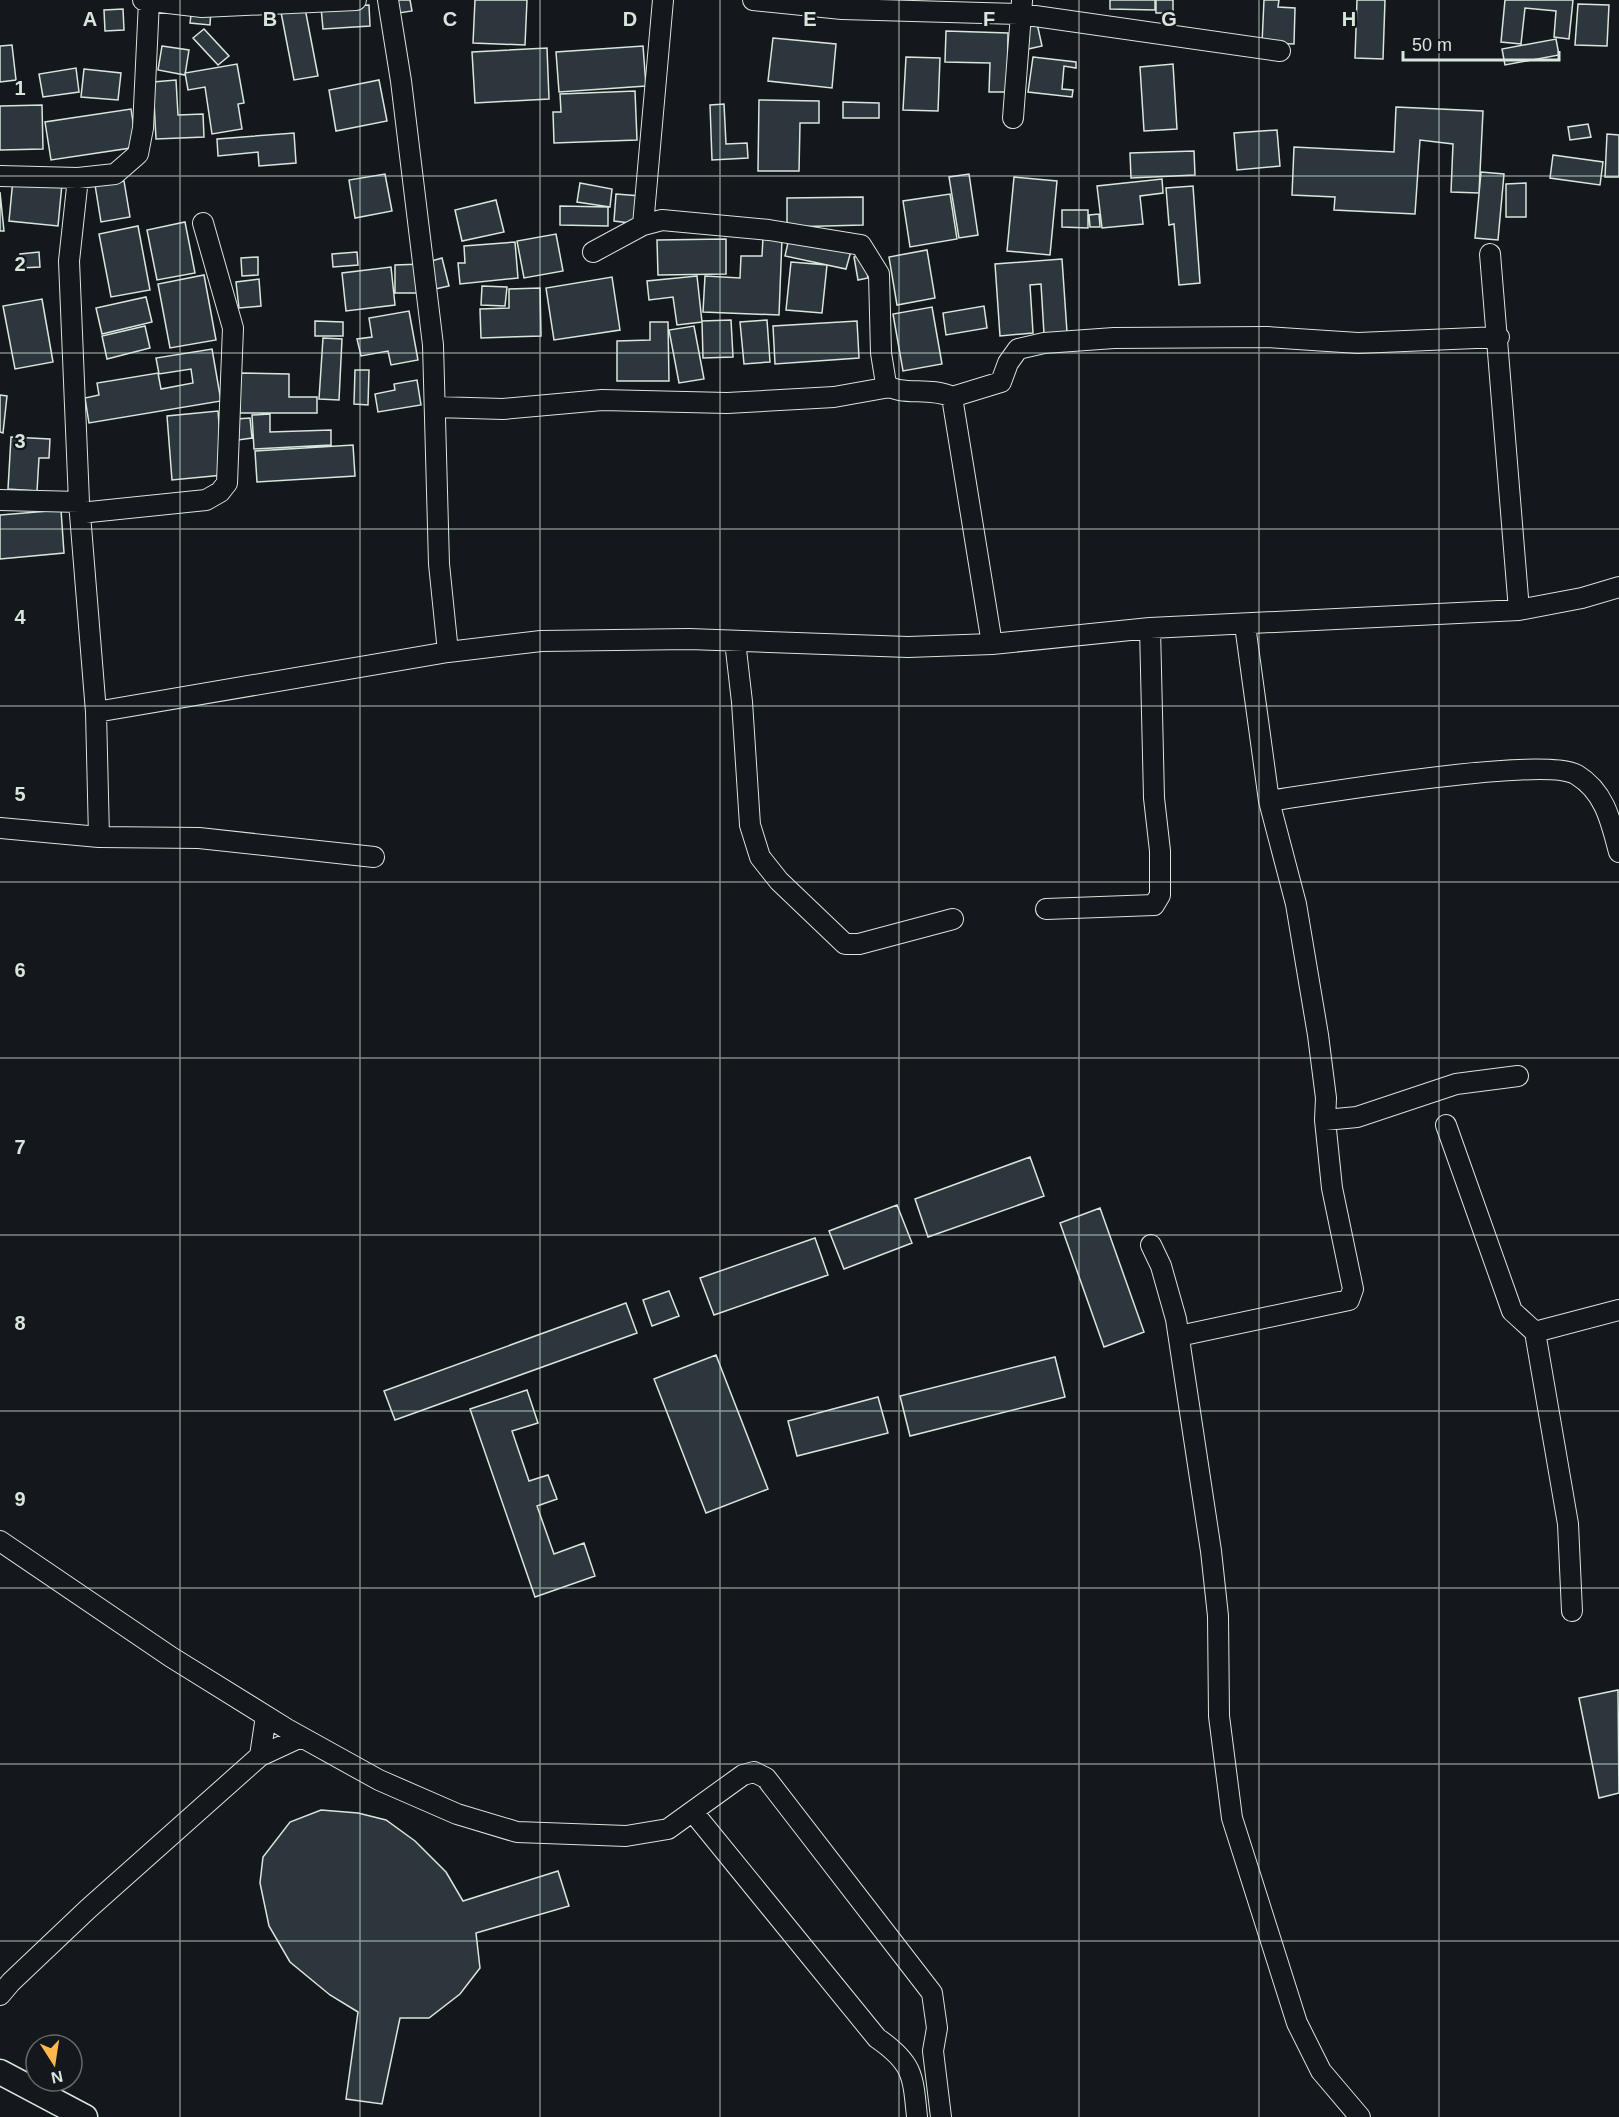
<svg xmlns="http://www.w3.org/2000/svg" width="1619" height="2117" viewBox="0 0 1619 2117" font-family="Arial,sans-serif">
<style>
.building{fill:#2c363c;stroke:#d8e6dc;stroke-width:1.5}
.lines{fill:none;stroke-linecap:round;stroke-linejoin:round}
.minor-casing{stroke:#d8e6dc;stroke-width:22}
.tertiary-casing{stroke:#d8e6dc;stroke-width:27}
.minor{stroke:#14181c;stroke-width:20}
.tertiary{stroke:#14181c;stroke-width:24}
.grid{fill:none;stroke:#d8e6dc;stroke-width:1.5;stroke-opacity:0.55}
.grid-label{font-size:20px;text-anchor:middle;font-weight:bold;fill:#d8e6dc;stroke:#14181c;stroke-width:4.5;stroke-linejoin:round;paint-order:stroke}
</style>
<rect width="100%" height="100%" fill="#14181c"/>
<path class="building" d="M397 0H410L412 11 399 13Z
M475 0H527L525 45 473 43Z
M1110 0H1155V10L1110 9Z
M1156 0H1173V13H1156Z
M1264 0H1279L1278 7 1295 8 1294 44 1262 43Z
M1357 0H1385L1383 59 1355 58Z
M1505 0H1573L1569 39 1554 37 1556 11 1525 8 1521 44 1501 42Z
M304 3 318 76 294 80 280 7Z
M1578 4 1609 5 1607 46 1575 45Z
M369 5 370 26 323 29 321 7Z
M192 7 211 9 210 25 190 23Z
M123 9 124 30 105 31 104 10Z
M1036 19 1042 46 1028 49 1022 22Z
M204 29 229 56 218 65 193 38Z
M946 31 1008 33 1007 92H989L990 63 945 62Z
M773 38 836 44 832 88 768 81Z
M1556 39 1559 55 1505 65 1502 49Z
M12 45 16 80 0 82V46Z
M162 46 189 50 185 75 158 70Z
M643 46 646 86 559 92 556 52Z
M547 48 549 99 475 103 472 52Z
M906 57 940 58 938 111 903 110Z
M1033 57 1076 62V68L1064 66 1062 89 1073 90 1072 97 1028 92Z
M237 64 244 103 238 104 242 129 212 134 205 87 188 90 185 73Z
M1173 64 1177 129 1144 131 1140 67Z
M76 68 79 92 43 97 39 74Z
M84 69 121 73 118 100 81 97Z
M176 80 178 115 203 114 204 137 156 139 153 82Z
M379 80 387 121 336 131 329 90Z
M635 91 637 140 554 143 553 112H561L560 94Z
M759 100 819 101V123H800L799 171H758Z
M843 102 879 103V118H843Z
M724 104 726 144 747 143 748 158 712 160 710 105Z
M42 105 43 149 0 150V106Z
M1396 107 1483 111 1479 193 1451 192 1453 144 1420 140 1415 214 1334 210 1335 197 1292 195 1294 147 1394 152Z
M131 109 137 147 51 160 45 122Z
M1588 124 1591 137 1570 140 1568 127Z
M1277 130 1280 166 1237 170 1234 133Z
M294 133 296 163 259 166 258 152 218 156 217 139Z
M1607 134 1619 135V177H1605Z
M1194 151 1195 175 1131 178 1130 153Z
M1553 155 1603 162 1600 185 1550 178Z
M1481 172 1504 174 1498 240 1475 238Z
M385 174 392 211 355 218 349 180Z
M969 174 978 235 959 238 949 177Z
M1014 177 1057 181 1050 255 1007 251Z
M13 179 62 184 58 226 9 221Z
M1162 179 1163 193 1140 196 1143 224 1102 228 1097 186Z
M124 181 130 217 101 222 95 185Z
M580 183 612 189 610 207 577 202Z
M1526 183V217H1506V184Z
M1193 186 1200 283 1179 285 1174 224 1169 225 1166 188Z
M0 192 4 231H0Z
M616 194 641 196 638 224 614 221Z
M950 194 957 239 910 247 903 201Z
M863 197V225L787 227V198Z
M496 200 504 232 462 241 455 210Z
M560 206 608 207V226L560 225Z
M1062 210H1088V228L1062 227Z
M1099 214 1100 227H1090L1089 215Z
M185 222 195 273 157 280 147 230Z
M138 226 150 290 111 297 99 234Z
M556 234 563 271 524 278 517 241Z
M763 237 782 238 779 315 703 312 705 276 740 278 741 256H762Z
M789 238 851 251 846 269 785 256Z
M726 239V274L658 275 657 240Z
M515 242 518 278 460 284 458 263H465L464 246Z
M927 250 935 298 897 305 889 257Z
M39 252 40 267 20 268V254Z
M357 252 358 265 333 267 332 254Z
M864 255 868 278 858 280 854 257Z
M258 257V275L242 276 241 258Z
M442 258 449 286 435 289 428 262Z
M1062 259 1067 332 1044 334 1041 284 1030 285 1033 333 1000 336 995 264Z
M791 262 827 265 822 313 786 310Z
M422 264V293H395V265Z
M391 267 395 305 346 311 342 273Z
M204 275 216 340 170 348 158 284Z
M697 276 702 322 677 325 673 297 649 300 647 281Z
M612 277 620 330 554 340 546 288Z
M259 279 261 306 239 308 236 282Z
M482 286 507 287 505 306 481 305Z
M540 288 541 336 481 338 480 309 509 308V289Z
M146 297 152 322 102 334 96 308Z
M42 299 53 362 15 369 3 306Z
M984 306 987 328 946 335 943 313Z
M932 307 942 364 903 371 893 314Z
M409 311 418 360 391 365 388 351 361 356 357 339 372 337 369 318Z
M731 320 733 357 703 358 702 321Z
M767 320 770 362 744 364 740 322Z
M315 321 343 322V336H315Z
M857 321 859 358 775 364 773 326Z
M650 322H668L669 381H617V341L650 340Z
M145 326 150 348 107 359 102 336Z
M694 326 704 379 679 383 669 330Z
M323 338 342 339 339 400 319 399Z
M212 349 221 401 89 423 85 398 99 395 97 383 158 373 161 389 193 383 191 369 159 374 156 358Z
M355 370H369L368 405 354 404Z
M240 373 289 374V397H317V413H240Z
M417 380 421 405 378 412 375 394 395 390 394 384Z
M0 395 7 396 3 433 0 432Z
M218 411 223 475 172 480 167 416Z
M270 414V432L331 430V445L254 449 252 415Z
M250 418 252 438 238 440 236 419Z
M11 437 50 439 49 458H39L37 491 8 489Z
M353 445 355 476 257 482 255 451Z
M61 510 64 553 0 559V515Z
M1030 1157 1044 1196 928 1237 915 1199Z
M897 1205 912 1243 844 1269 829 1231Z
M1100 1208 1144 1332 1104 1347 1060 1223Z
M815 1238 828 1275 714 1315 700 1278Z
M669 1291 679 1316 652 1326 643 1300Z
M626 1303 637 1333 395 1420 384 1391Z
M716 1355 768 1489 706 1513 654 1379Z
M1055 1357 1065 1397 910 1436 900 1396Z
M527 1390 538 1423 512 1431 529 1481 548 1475 557 1499 537 1506 554 1554 584 1543 595 1576 535 1597 470 1409Z
M878 1397 888 1433 797 1456 788 1421Z
M1618 1690 1619 1793 1599 1798 1579 1698Z
M321 1810 358 1813 386 1820 415 1841 446 1872 463 1901 558 1871 569 1906 476 1933 480 1968 460 1994 429 2018H400L382 2104 346 2099 358 2012 330 1995 290 1962 269 1926 260 1883 263 1857 290 1822Z"/>
<g class="lines">
<defs>
<path id="minor" d="M143 0 202 7 356 0
M388 0 401 81 433 345 439 564 448 652
M753 0 842 9 1021 14 1280 51
M1013 118 1022 1
M0 176 78 178 115 174 138 154 143 128 149 1
M78 178 69 261 79 502 96 712 99 837
M643 225 663 0
M593 252 643 225 662 220 769 230 861 245 879 274 881 353 886 384C900 397 930 386 952 397
M1490 254 1519 610
M436 407 503 409 602 400 727 403 834 397 890 387
M0 500 79 502
M80 513 206 500 220 492 227 483 233 328 203 223
M1245 625 1269 801 1296 904 1318 1035 1326 1098 1325 1120 1357 1117 1456 1084 1518 1076
M735 641 742 702 750 825 760 857 779 881 845 944H859L953 919
M992 644 952 397 1001 382 1008 363 1018 349 1044 343 1114 338 1267 337 1358 343 1499 337
M96 712 448 652 541 641 689 639 908 647 992 644 1150 628 1519 610 1582 598 1619 587
M1269 801C1318 794 1545 755 1577 775 1605 792 1611 822 1619 852
M0 828 99 837 199 838 374 857
M1046 909 1154 905 1160 895V851L1154 798 1150 628
M1446 1125 1512 1311 1535 1332 1568 1524 1572 1611
M1151 1245 1161 1266 1176 1319 1211 1551 1218 1616 1219 1716 1232 1818 1297 2023 1321 2071 1360 2117
M1535 1332 1619 1310
M1179 1336 1349 1300 1353 1289 1332 1188 1325 1120
M0 1541 171 1657 287 1729 379 1780 457 1814 517 1832 626 1836 668 1829 743 1775 754 1772 766 1778 932 1993 937 2028 933 2051 941 2117
M260 1756 266 1716
M693 1812 877 2038C913 2063 913 2075 917 2117
M0 1995 11 1982 88 1909 260 1756 301 1737"/>
<path id="tertiary" d="M0 2072 85 2117"/>
</defs>
<use href="#minor" class="minor-casing"/>
<use href="#tertiary" class="tertiary-casing"/>
<use href="#minor" class="minor"/>
<use href="#tertiary" class="tertiary"/>
</g>
<path class="grid" d="M180 0V2117M360 0V2117M540 0V2117M720 0V2117M899 0V2117M1079 0V2117M1259 0V2117M1439 0V2117M0 176H1619M0 353H1619M0 529H1619M0 706H1619M0 882H1619M0 1058H1619M0 1235H1619M0 1411H1619M0 1588H1619M0 1764H1619M0 1941H1619"/>
<g class="grid-label">
<text x="90" y="26">A</text>
<text x="270" y="26">B</text>
<text x="450" y="26">C</text>
<text x="630" y="26">D</text>
<text x="810" y="26">E</text>
<text x="989" y="26">F</text>
<text x="1169" y="26">G</text>
<text x="1349" y="26">H</text>
<text x="20" y="95">1</text>
<text x="20" y="271">2</text>
<text x="20" y="448">3</text>
<text x="20" y="624">4</text>
<text x="20" y="801">5</text>
<text x="20" y="977">6</text>
<text x="20" y="1154">7</text>
<text x="20" y="1330">8</text>
<text x="20" y="1506">9</text>
</g>
<g transform="translate(54 2063) rotate(168)"><circle r="28" fill="#14181c" stroke="#626a69" stroke-width="1.5"/>
<path d="M0-4.5L10 22L0 15L-10 22Z" fill="#ffb74d"/>
<text y="-9" font-size="16" font-weight="bold" text-anchor="middle" fill="#d8e6dc">N</text>
</g>
<path d="M1403 51v9h156v-9" fill="none" stroke="#d8e6dc" stroke-width="3"/>
<text x="1412" y="51" font-size="18" fill="#d8e6dc" stroke="#14181c" stroke-width="4.5" paint-order="stroke">50 m</text>
</svg>
